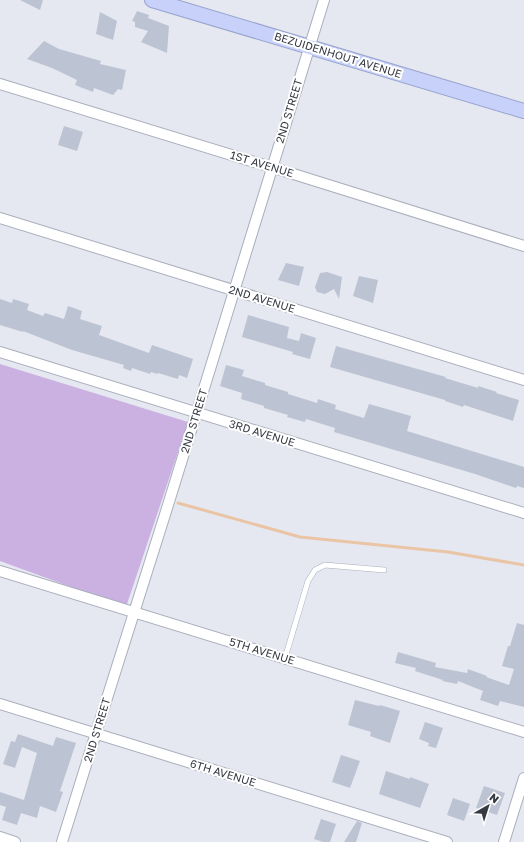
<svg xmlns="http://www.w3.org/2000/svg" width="524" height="842" viewBox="0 0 524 842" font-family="'Golos Text',sans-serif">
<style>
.green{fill:#cab1e2}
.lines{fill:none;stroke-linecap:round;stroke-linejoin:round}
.stream{stroke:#e9c5a6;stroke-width:3}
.building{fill:#bcc3d2}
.lane-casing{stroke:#a9afbc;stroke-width:6}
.street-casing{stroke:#a9afbc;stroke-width:12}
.secondary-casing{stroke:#98a4cd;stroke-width:16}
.lane{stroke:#fff;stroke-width:5}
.street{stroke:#fff;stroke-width:10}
.secondary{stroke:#c7d1fa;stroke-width:14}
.labels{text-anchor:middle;stroke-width:4;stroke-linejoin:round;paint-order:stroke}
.street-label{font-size:11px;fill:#363a43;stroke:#fff}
</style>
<rect width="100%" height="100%" fill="#e6e8f1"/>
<path class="green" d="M0 364 188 422 126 607 0 561Z"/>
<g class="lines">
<path class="stream" d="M178 503 300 537 448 552 524 565"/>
</g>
<path class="building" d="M20 0H43L40 10Z
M137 11 149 15 148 18 169 26 167 53 141 42 148 31 135 27V22L132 21Z
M100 12 117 21 113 40 96 34Z
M44 41 59 49 101 61 100 64 126 70 122 90 118 89 113 95 94 88 93 92 75 85 77 80 52 68 27 59Z
M64 126 83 132 77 151 58 145Z
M286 263 304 267 299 286 278 280Z
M327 272 342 277 339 299 334 289 325 294 317 292 315 287 320 273Z
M359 276 378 280 373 303 353 296Z
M0 299 12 303 13 299 29 304 27 310 43 316 45 313 64 319 68 306 82 311 80 319 102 326 99 335 149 353 152 345 193 359 187 378 179 375 178 379 158 373 157 374 151 372 150 374 132 368 131 371 123 368 124 365 72 350 23 331V332L0 325Z
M248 315 289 327 287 338 299 341 301 333 316 338 310 359 292 354 293 352 242 337Z
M336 346 446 377 445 378 478 388V386L497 392 496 393 519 400 513 421 464 405 463 407 445 401V400L330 367Z
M226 365 244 370 242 376 265 383V385L288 392V394L317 403 318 399 336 405 335 409 364 418 369 404 411 416 407 431 524 467V488L517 486 516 488 475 474 334 432 335 428 306 419 305 422 287 417 288 415 264 408V406L241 399 242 393 220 386Z
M517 623 524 625V707L500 701 498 706 480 700 483 691 458 681 457 684 442 681 443 680 415 671 416 668 395 663 398 652 436 663 435 667 467 673 468 669 487 676 486 677 509 685 514 669 502 666 508 646H510Z
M355 700 379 706 380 705 400 711 390 743 370 736 371 732 348 725Z
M425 722 443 728 436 748 428 746 429 743 419 739Z
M18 734 53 746 56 737 76 743 60 791 63 792 56 812 40 806 37 818 21 813 17 825 2 820 6 807 0 805V792L24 800 37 753 22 747 15 768 3 764 11 741 15 742Z
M341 755 360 761 350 788 332 782Z
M386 771 410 779V777L429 784 420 808 379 794Z
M484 786 505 793 497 815 476 808Z
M453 798 470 804 464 821 447 815Z
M321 819 336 824 330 842H323L314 839Z
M357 821 362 823 356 842H344Z"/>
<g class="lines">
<defs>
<path id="lane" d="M285 658 308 581 315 570 325 565 384 570"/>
<path id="street" d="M0 84 271 167 524 246
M0 218 524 380
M0 352 524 513
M0 571 524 732
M0 704 447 842
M0 837 15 842
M62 842 96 733 168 505 324 0
M504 842 524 778"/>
<path id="secondary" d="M152 0 524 111"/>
</defs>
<use href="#lane" class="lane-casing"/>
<use href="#street" class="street-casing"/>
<use href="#secondary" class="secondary-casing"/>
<use href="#lane" class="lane"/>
<use href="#street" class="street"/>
<use href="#secondary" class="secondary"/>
</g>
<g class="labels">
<g class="street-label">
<text transform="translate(338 55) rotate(17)" y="4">BEZUIDENHOUT AVENUE</text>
<text transform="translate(289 111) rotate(-73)" y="4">2ND STREET</text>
<text transform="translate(262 164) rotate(17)" y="4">1ST AVENUE</text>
<text transform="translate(262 299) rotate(17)" y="4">2ND AVENUE</text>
<text transform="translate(194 421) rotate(-73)" y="4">2ND STREET</text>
<text transform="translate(262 433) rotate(17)" y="4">3RD AVENUE</text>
<text transform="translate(262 651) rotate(17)" y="4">5TH AVENUE</text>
<text transform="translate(97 730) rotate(-73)" y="4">2ND STREET</text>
<text transform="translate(223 773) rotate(17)" y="4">6TH AVENUE</text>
</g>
</g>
<g transform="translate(488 806) rotate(39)" stroke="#ffffff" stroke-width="3" paint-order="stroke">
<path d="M0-3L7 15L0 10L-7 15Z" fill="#363a43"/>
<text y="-6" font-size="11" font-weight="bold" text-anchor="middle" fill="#363a43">N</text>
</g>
</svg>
